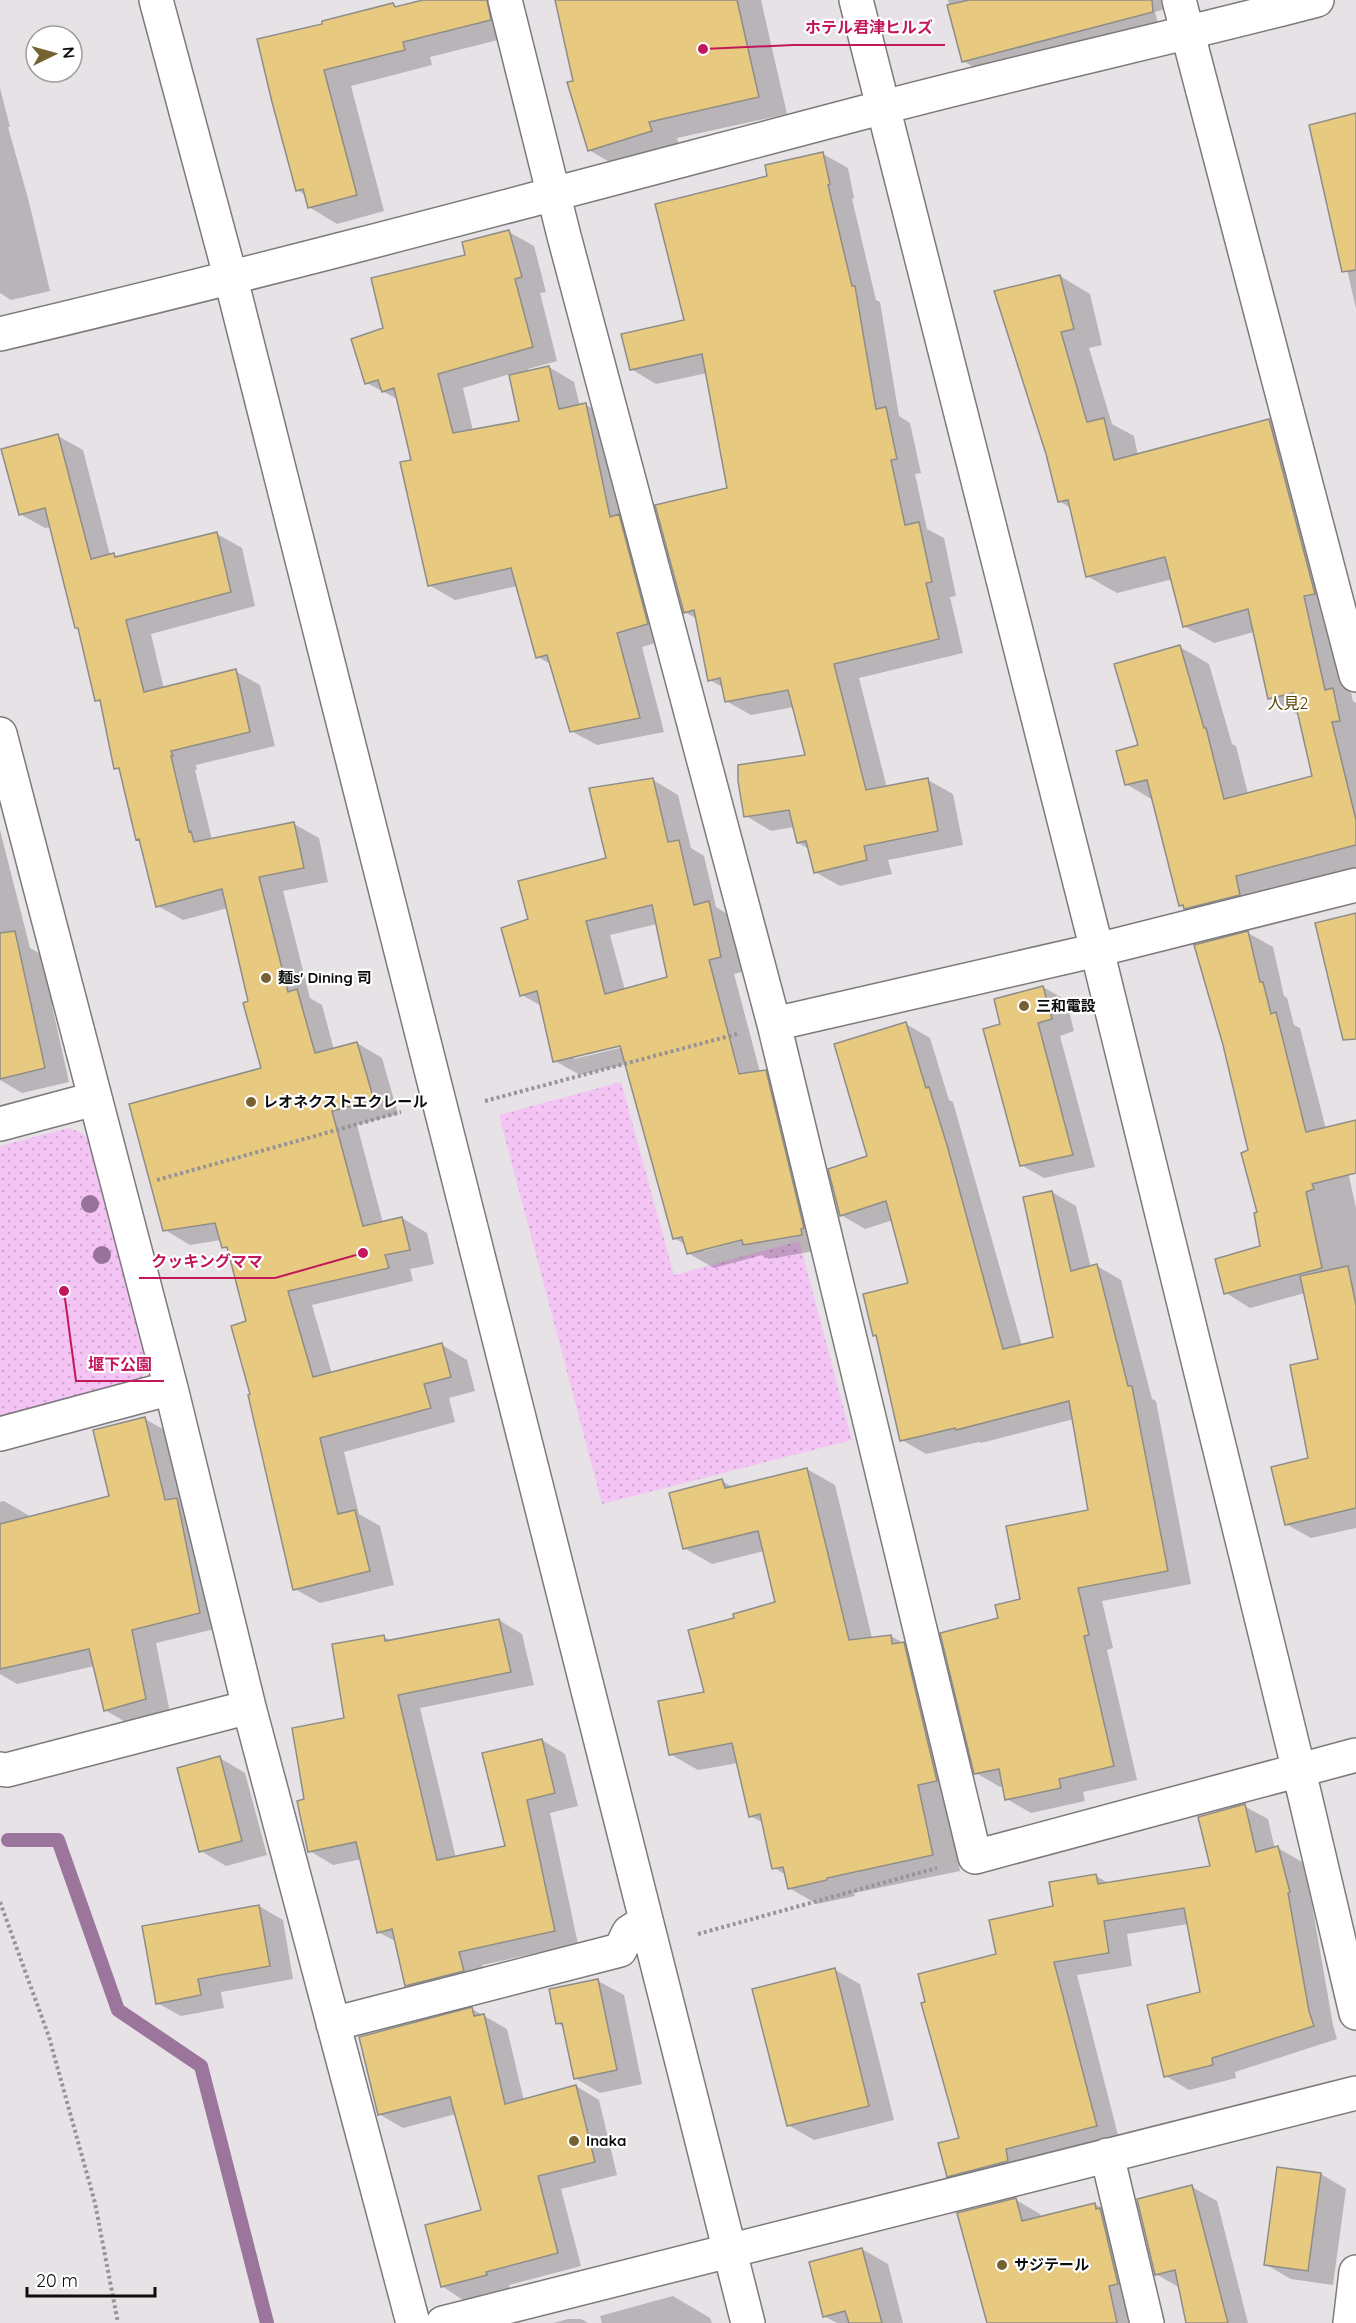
<svg xmlns="http://www.w3.org/2000/svg" width="1356" height="2323" viewBox="0 0 1356 2323" font-family="Quicksand,'Noto Sans JP',sans-serif">
<style>
.grass{fill:url(#grass-dots)}
.shadow{fill:#0003;fill-rule:evenodd}
.lines{fill:none;stroke-linecap:round;stroke-linejoin:round}
.stream{stroke:#9c759c;stroke-width:14}
.building{fill:#e7c980;stroke:#8f8d89;stroke-width:1.5;fill-rule:evenodd}
.minor-casing{stroke:#7d7a7d;stroke-width:36}
.path{stroke:#979497;stroke-width:4;stroke-dasharray:3 3;stroke-linecap:butt}
.minor{stroke:#fff;stroke-width:33}
.tree{fill:#977299}
.poi-dot{fill:#756230;stroke:#fff;stroke-width:2}
.labels{text-anchor:middle;stroke-width:4.5;stroke-linejoin:round;paint-order:stroke}
.poi-label{font-size:15px;font-weight:bold;fill:#0e0d0e;stroke:#fff;text-anchor:start}
.neighbourhood-label{font-size:16px;fill:#5d4708;stroke:#fff}
.leader{fill:none;stroke:#c2185b;stroke-width:2}
.callout-dot{fill:#c2185b;stroke:#fff;stroke-width:2}
.callout-label{font-size:16px;text-anchor:middle;font-weight:bold;fill:#c2185b;stroke:#fff;stroke-width:4.5;stroke-linejoin:round;paint-order:stroke}
</style>
<defs>
<pattern id="grass-dots" width="8" height="8" patternUnits="userSpaceOnUse" patternTransform="scale(1.5)"><rect width="8" height="8" fill="#f4c4f4"/><path d="M2 2h.1M6 6h.1" fill="none" stroke="#d0a7d0" stroke-width="1.8" stroke-linecap="round"/></pattern>
</defs>
<rect width="100%" height="100%" fill="#e6e2e6"/>
<path class="grass" d="M621 1082 674 1275 799 1241 852 1440 602 1504 499 1115Z
M69 1128 82 1133 91 1143 146 1362 144 1374 137 1383 0 1419V1146Z"/>
<path class="shadow" d="M429 0H476L490 8 498 40 430 57 432 65 351 86 384 211 337 224 309 207 306 195 297 190 324 25 393 4 399 8Z
M557 0H761L787 114 677 138 680 148 618 167 589 150Z
M948 0H1175L1176 6 1155 12 1160 30 988 75 963 61Z
M0 88 10 127H8L29 202 50 291 11 300 0 293Z
M1356 114V309L1346 265Z
M823 154 848 168 854 198 852 199 876 300 880 302 899 416 910 423 921 473 915 474 927 529 944 538 956 596 950 597 963 653 859 678 887 788 928 780 953 794 963 845 888 860 892 874 840 886 815 872 809 849 798 843 794 827 771 831 746 816 807 756 794 707 751 715 726 701 724 688 710 680 697 619 685 612 729 489 707 373 656 384 631 369 686 322 768 177Z
M509 232 534 246 546 292 540 293 557 361 528 369V372L549 367 574 382 580 406 586 405 611 419 672 638 642 647 664 732 597 745 571 731 552 665 538 657 517 586 455 600 429 585 413 461 397 399 367 383 385 329 466 256ZM510 374 521 422 473 431 463 388Z
M1060 276 1090 294 1102 345 1089 348 1112 424 1134 436 1138 456 1269 420 1299 438 1333 613 1353 701 1356 703V869L1215 925 1180 905 1153 800 1126 784 1180 647 1209 664 1232 744 1236 746 1248 794 1314 777 1300 716 1269 698 1254 632 1214 643 1184 626 1173 579 1117 593 1087 576 1071 508 1059 501Z
M58 436 83 450 110 555H114L119 557 217 534 242 548 255 606 151 634 164 689 235 671 260 685 275 746 196 765 197 770H195L212 840 294 824 319 838 328 882 283 891 310 998 322 1005 334 1050 357 1043 382 1058 398 1114 357 1125 383 1223 402 1218 427 1233 434 1264 410 1269 413 1281 312 1305 332 1374 442 1345 467 1360 475 1391 449 1398 455 1422 344 1452 359 1514 380 1526 394 1585 320 1603 295 1589 252 1395 248 1323 229 1250 223 1247 221 1240 190 1245 165 1230 263 1069 250 1002 228 908 183 920 158 906 120 770 116 768 102 703 96 700 80 629 76 627 51 527 45 528 20 514Z
M653 780 678 795 691 848 704 856 716 907 734 918 746 971 734 974 760 1072 765 1071 791 1086 826 1249 769 1259 762 1255 714 1268 688 1253 686 1245 674 1238 627 1064 580 1075 555 1061 543 1007 522 995 530 920 607 859ZM657 924 669 978 625 990 610 935ZM627 1043 628 1046 574 1059V1055ZM749 1236V1239L704 1251 702 1249Z
M0 830 30 948 44 956 55 1004 52 1005 69 1082 22 1093 0 1080Z
M1248 933 1273 947 1284 996 1287 998 1294 1025 1300 1028 1328 1137 1342 1145 1356 1208V1528L1311 1538 1286 1524 1310 1460 1320 1360 1305 1293 1250 1308 1226 1293 1262 1248 1250 1151Z
M1043 987 1066 1000 1074 1031 1060 1036 1095 1167 1044 1178 1021 1165 1002 1026Z
M906 1024 930 1038 949 1100 953 1102 1022 1346 1055 1338 1052 1192 1076 1206 1091 1268 1097 1266 1121 1280 1152 1399 1156 1401 1191 1584 1102 1601 1113 1648 1107 1650 1137 1780 1083 1792 1085 1801 1031 1813 1007 1799 1004 1786 1000 1787 976 1773 1000 1620 1022 1600 1090 1511 1074 1419 981 1443 979 1442 926 1454 902 1440 878 1337 875 1335 910 1284 893 1220 865 1229 841 1215 869 1157Z
M145 1419 170 1433 223 1627 156 1643 170 1713 129 1724 105 1710 94 1666 17 1684 0 1674V1502L4 1501 28 1515 29 1518 111 1497Z
M807 1469 835 1485 872 1638 891 1636 931 1659 945 1800 960 1871 854 1893 855 1896 817 1904 789 1888 786 1875 774 1868 764 1823 750 1816 738 1763 698 1770 670 1754 706 1693 735 1619 777 1603 764 1551 712 1564 684 1548 722 1481 734 1488Z
M499 1620 522 1634 534 1685 420 1708 456 1858 507 1847 542 1740 565 1754 578 1806 550 1813 578 1944 482 1965 487 1984 430 1999 406 1985 397 1942 378 1932 362 1859 333 1865 310 1851 306 1800 384 1637 392 1641Z
M220 1758 245 1773 267 1855 226 1866 201 1851Z
M1244 1806 1268 1819 1275 1849 1278 1848 1302 1862 1312 1905 1333 2025 1337 2039 1235 2072 1236 2078 1189 2090 1166 2076 1202 1993 1188 1924 1127 1934 1132 1966 1077 1975 1119 2139 972 2189 949 2176 961 2139 998 1955 1055 1907 1096 1876 1110 1884 1212 1867Z
M259 1906 283 1920 293 1979 221 1992 224 2008 181 2016 157 2003Z
M835 1970 860 1984 894 2120 814 2140 788 2125Z
M598 1981 624 1995 642 2084 600 2093 575 2078 564 2027 557 2023Z
M472 2009 507 2029 524 2101 576 2086 599 2100 617 2175 561 2189 581 2266 509 2285 514 2305 482 2313 442 2286 482 2211 456 2114 403 2128 379 2114Z
M1321 2174 1346 2189 1333 2285 1291 2279 1265 2264Z
M1192 2187 1217 2201 1248 2323H1188L1180 2288 1156 2274Z
M1016 2200 1040 2214 1041 2218 1095 2204 1119 2219 1138 2323H994Z
M862 2249 888 2264 903 2323H837L824 2316Z
M673 2296 710 2318 712 2323H602L600 2316Z
M568 2319H581L588 2323H553Z"/>
<g class="lines">
<path class="stream" d="M8 1840H58L118 2010 201 2066 267 2323"/>
</g>
<path class="building" d="M423 0H487L491 20 403 42 405 50 324 70 357 195 308 208 303 189 296 191 272 102 257 39 322 24V21L393 3 395 7Z
M555 0H737L759 97 649 122 652 131 588 151 567 82 573 81Z
M969 0H1152L1153 12 962 62 947 5Z
M1356 113V270L1342 272 1309 125Z
M823 152 830 184 828 185 852 286H855L876 409 886 407 897 459 891 460 905 525 919 522 932 582 926 583 939 639 834 664 866 790 928 778 938 831 864 846 867 860 814 873 806 841 797 843 789 810 744 817 738 781V765L805 755 788 690 725 702 720 678 708 681 694 610 684 613 655 505 727 488 702 354 630 370 621 334 684 320 655 204 767 176 765 165Z
M509 230 522 277 515 279 533 347 438 374 453 433 519 421 509 375 549 366 559 409 586 403 610 517 619 514 648 624 617 633 640 718 570 732 547 655 536 658 511 568 428 586 400 462 411 460 394 388 382 392 378 380 365 384 351 339 383 328 371 278 465 255 462 242Z
M1060 275 1074 329 1061 332 1087 422 1104 418 1114 460 1269 419 1315 594 1304 596 1325 690 1333 688 1340 721 1332 722 1356 820V845L1236 876 1240 895 1184 909 1183 905 1179 906 1147 780 1125 785 1116 751 1138 745 1114 664 1180 645 1204 728H1206L1224 799 1312 776 1293 693 1268 699 1248 609 1183 627 1165 557 1086 577 1068 500 1058 502 1046 454 994 291Z
M58 434 91 559 114 553 115 557 217 532 231 592 126 620 144 692 236 669 250 732 171 751 173 756H171L189 832 191 831 194 842 294 822 304 868 259 877 288 992 297 989 315 1053 357 1042 374 1100 332 1111 363 1226 402 1217 410 1250 385 1255 389 1268 288 1291 313 1377 442 1343 451 1377 424 1384 431 1408 320 1438 338 1514 355 1510 370 1571 293 1590 248 1395 250 1394 231 1326 246 1321 227 1247 222 1248 215 1223 163 1231 129 1104 261 1068 243 1003 248 1001 222 889 156 907 139 839 136 840 119 768 114 769 100 700 95 701 78 628H75L45 508 19 515 1 449Z
M653 778 668 842 679 840 694 905 709 901 721 957 709 960 739 1074 766 1070 804 1228 801 1229 802 1235 743 1245 742 1240 687 1254 682 1237 673 1239 620 1046 553 1062 537 991 520 996 501 928 528 919 518 881 606 858 589 788ZM652 905 667 977 605 994 586 921Z
M1356 913V1039L1343 1040 1315 923Z
M15 931 45 1068 0 1079V933Z
M1248 931 1260 982H1263L1271 1014 1276 1012 1306 1132 1356 1120V1173L1312 1184 1314 1189 1306 1192 1322 1268 1224 1294 1215 1259 1260 1246 1254 1213 1257 1212 1241 1153 1248 1150 1223 1045 1194 945Z
M1043 986 1052 1019 1038 1023 1073 1155 1020 1166 983 1029 1000 1024 994 999Z
M906 1022 926 1088 929 1087 947 1145 1003 1349 1053 1337 1023 1197 1052 1191 1071 1271 1097 1264 1128 1386H1132L1168 1571 1078 1588 1089 1635 1084 1636 1114 1766 1059 1779 1061 1788 1005 1800 999 1769 974 1774 940 1633 998 1618 995 1605 1020 1599 1006 1526 1088 1510 1069 1401 956 1430 955 1428 900 1441 876 1335 873 1336 863 1294 908 1283 886 1201 840 1216 828 1169 867 1156 834 1044Z
M1348 1266 1356 1305V1508L1285 1525 1271 1467 1308 1458 1290 1365 1318 1359 1300 1276Z
M145 1417 165 1500 177 1498 200 1613 132 1630 146 1699 104 1711 89 1649 0 1669V1524L109 1496 93 1430Z
M807 1468 849 1640 891 1635 892 1644 904 1642 937 1781 918 1785 933 1855 827 1878V1880L788 1889 783 1867 772 1869 760 1814 749 1817 732 1743 669 1755 658 1701 704 1692 688 1630 734 1618 733 1614 775 1602 758 1531 683 1549 669 1493 722 1479 725 1488Z
M499 1619 511 1672 398 1695 437 1860 505 1846 482 1753 542 1739 555 1793 527 1800 555 1931 459 1952 464 1971 405 1986 392 1929 377 1933 356 1842 308 1852 297 1801 304 1799 292 1728 344 1718 332 1644 384 1635 385 1641Z
M220 1756 242 1841 199 1852 177 1768Z
M1245 1804 1256 1852 1278 1846 1290 1892 1288 1893 1309 2011 1314 2026 1212 2058 1213 2065 1164 2077 1147 2005 1200 1992 1184 1908 1104 1921 1109 1953 1054 1962 1097 2126 1006 2149 1008 2161 947 2177 938 2143 959 2138 921 2003 925 2002 918 1974 996 1954 989 1920 1053 1906 1049 1882 1096 1874 1098 1884 1210 1866 1198 1817Z
M259 1905 270 1966 198 1979 201 1995 156 2004 142 1926Z
M835 1968 869 2106 787 2126 752 1989Z
M598 1979 617 2070 574 2079 562 2023 556 2024 549 1989Z
M472 2007 474 2016 484 2014 505 2104 576 2085 595 2162 538 2176 558 2253 486 2272 487 2275 441 2287 425 2225 481 2210 450 2097 378 2115 359 2037Z
M1277 2167 1321 2173 1308 2271 1264 2265Z
M1192 2185 1228 2323H1186L1175 2270 1155 2275 1137 2199Z
M1016 2198 1022 2221 1095 2203 1096 2209 1100 2208 1118 2284 1109 2286 1117 2323H987L957 2213Z
M862 2248 882 2323H849L845 2311 823 2317 809 2262Z"/>
<g class="lines">
<defs>
<path id="minor" d="M156 0 231 279 748 2323
M505 0 564 236 774 1024 975 1857 1356 1755
M856 0 1097 950 1299 1771 1356 2013
M1179 0 1356 675
M0 334C295 264 587 185 880 108 1025 70 1172 38 1317 0
M0 734 171 1388 249 1707 413 2323
M774 1024 1097 950 1356 885
M0 1124 94 1099
M0 1434 171 1388
M0 1769 7 1770 249 1707
M333 2024 620 1950 629 1932 646 1921
M1107 2155 1147 2323
M443 2323 1356 2093
M1350 2323 1356 2272"/>
</defs>
<use href="#minor" class="minor-casing"/>
<path class="path" d="M485 1101 737 1034
M157 1180 401 1112
M0 1902 49 2037 95 2203 118 2323
M698 1934 937 1868"/>
<use href="#minor" class="minor"/>
</g>
<g class="tree">
<circle cx="90" cy="1204" r="9"/>
<circle cx="102" cy="1255" r="9"/>
</g>
<g class="poi-dot">
<circle cx="266" cy="978" r="6"/>
<circle cx="1024" cy="1006" r="6"/>
<circle cx="251" cy="1102" r="6"/>
<circle cx="574" cy="2141" r="6"/>
<circle cx="1002" cy="2265" r="6"/>
</g>
<g class="labels">
<g class="poi-label">
<text x="278" y="983">麺s' Dining 司</text>
<text x="1036" y="1011">三和電設</text>
<text x="263" y="1107">レオネクストエクレール</text>
<text x="586" y="2146">Inaka</text>
<text x="1014" y="2270">サジテール</text>
</g>
<g class="neighbourhood-label">
<text x="1288" y="709">人見2</text>
</g>
</g>
<path class="leader" d="M703 49L793 45H945M363 1253L275 1278H139M64 1291L76 1381H164"/>
<g class="callout-dot">
<circle cx="703" cy="49" r="6"/>
<circle cx="363" cy="1253" r="6"/>
<circle cx="64" cy="1291" r="6"/>
</g>
<g class="callout-label">
<text x="869" y="33">ホテル君津ヒルズ</text>
<text x="207" y="1267">クッキングママ</text>
<text x="120" y="1370">堰下公園</text>
</g>
<g transform="translate(54 54) rotate(85)"><circle r="28" fill="#ffffff" stroke="#9f9e9f" stroke-width="1.5"/>
<path d="M0-4.5L10 22L0 15L-10 22Z" fill="#756230"/>
<text y="-9" font-size="16" font-weight="bold" text-anchor="middle" fill="#0e0d0e">N</text>
</g>
<path d="M27 2287v9h128v-9" fill="none" stroke="#0e0d0e" stroke-width="3"/>
<text x="36" y="2287" font-size="18" fill="#0e0d0e" stroke="#ffffff" stroke-width="4.5" paint-order="stroke">20 m</text>
</svg>
